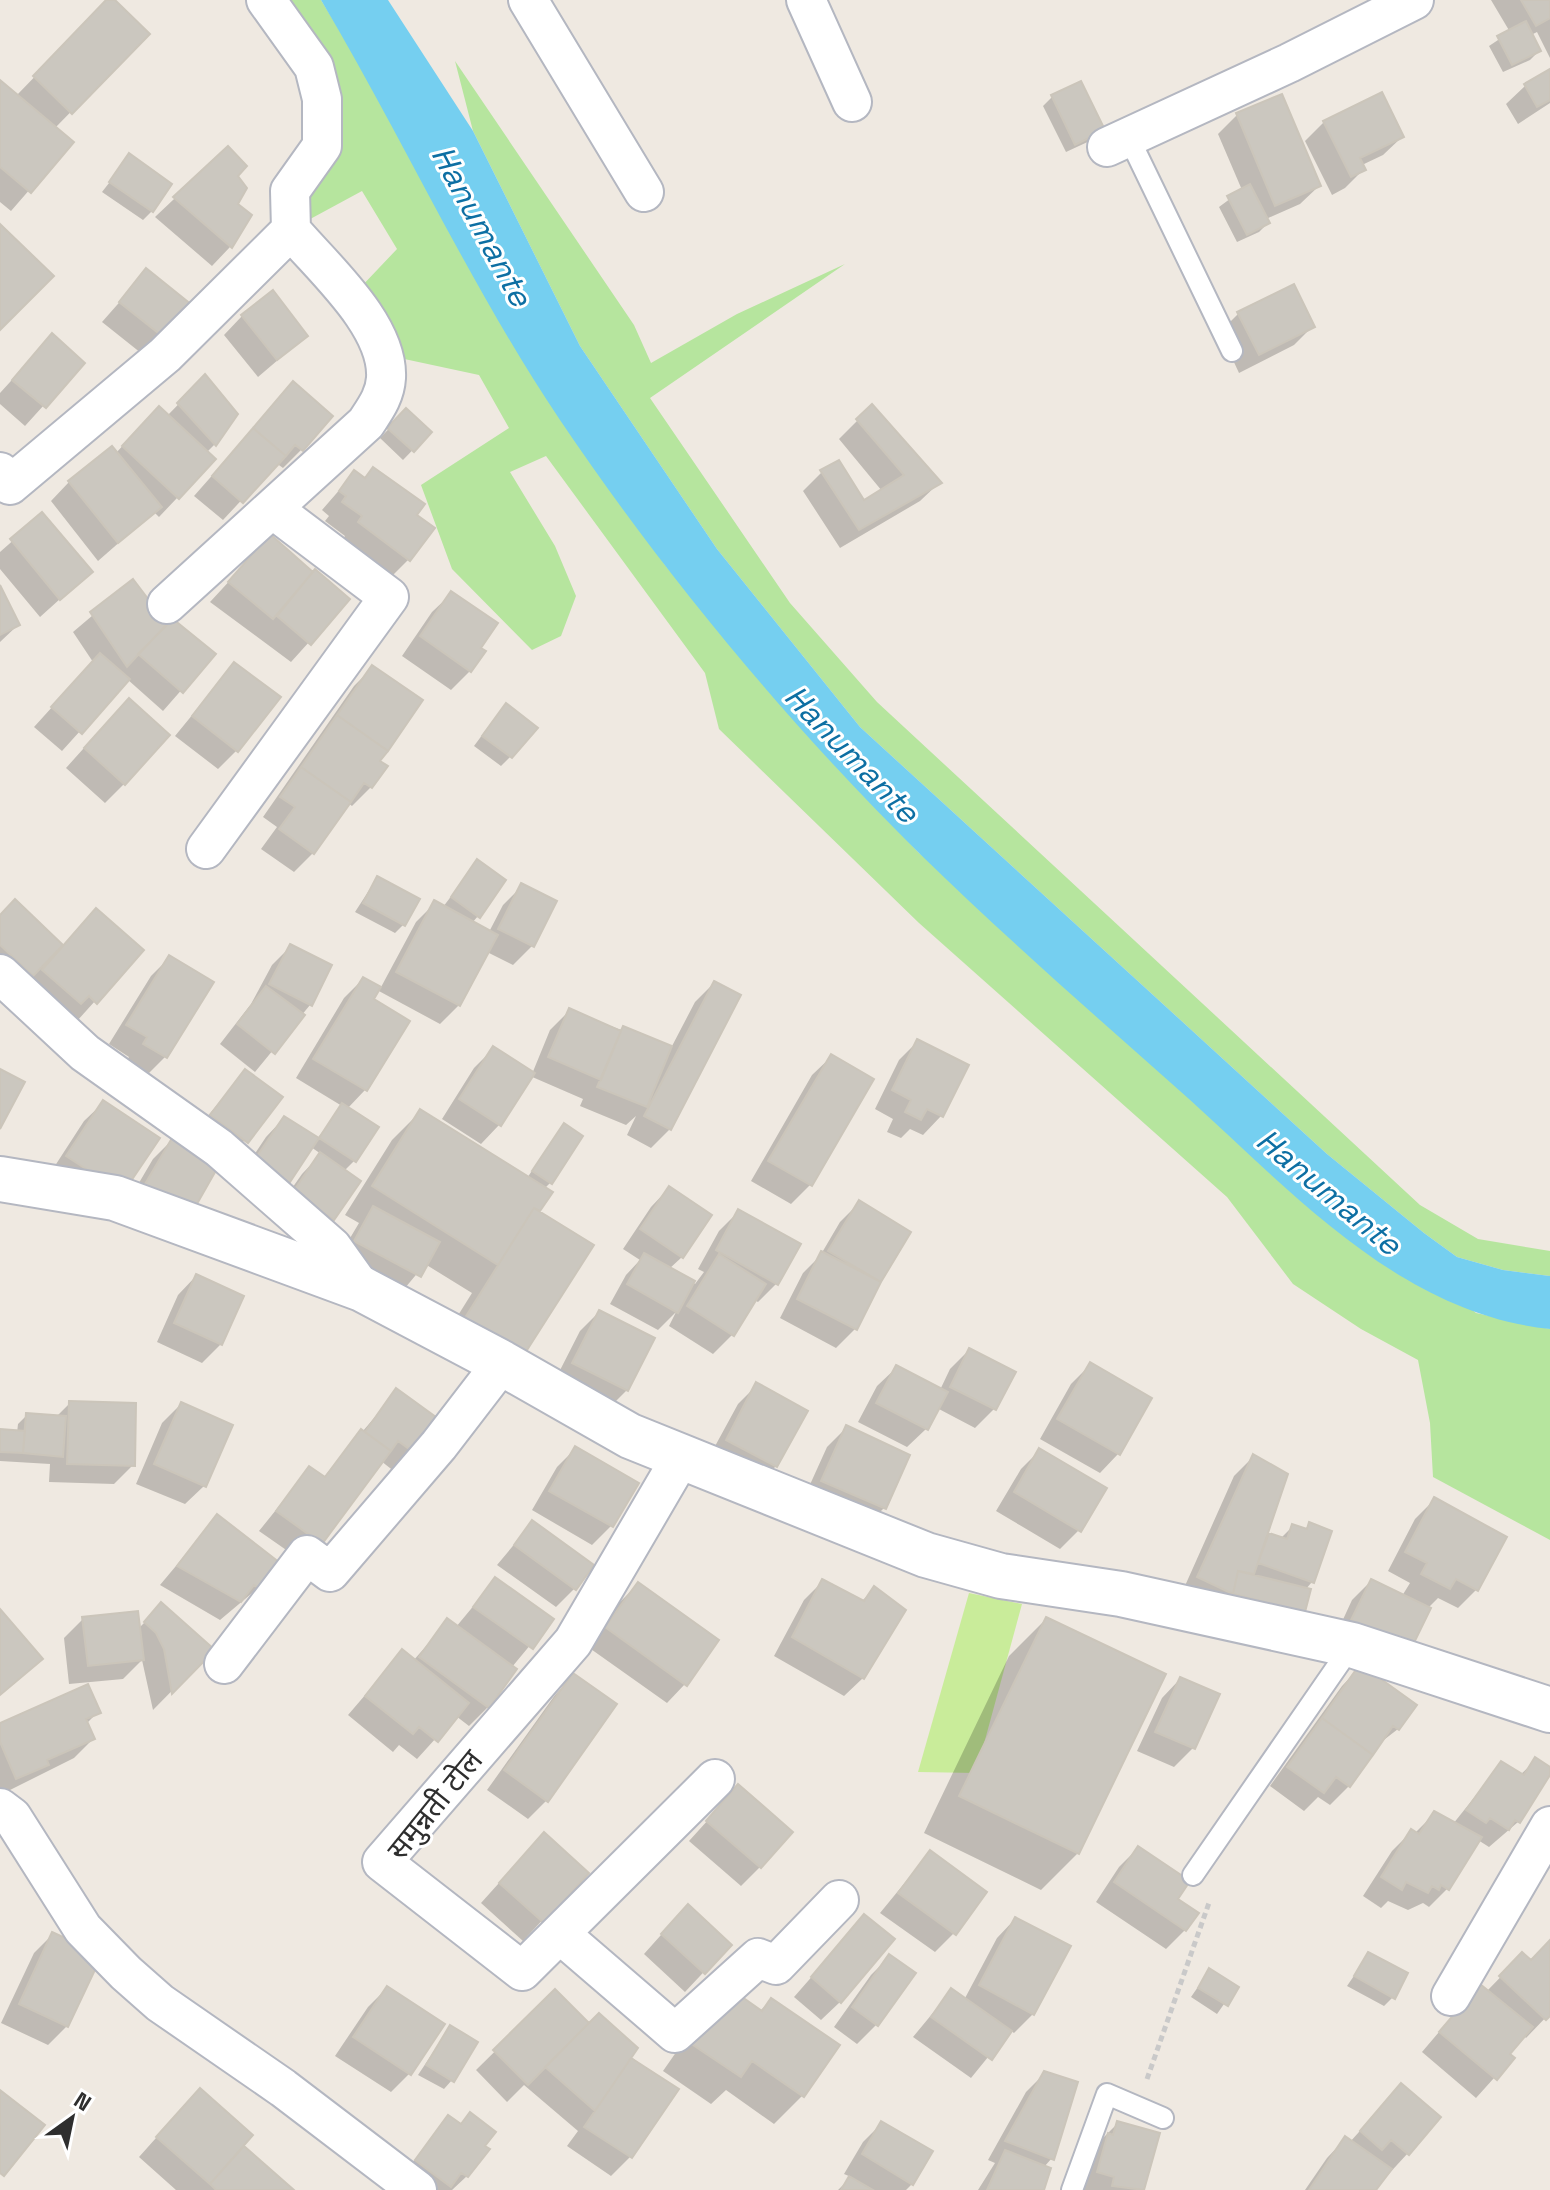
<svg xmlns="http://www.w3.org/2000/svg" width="1550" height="2190" viewBox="0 0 1550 2190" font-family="'Space Grotesk','Noto Sans Devanagari',sans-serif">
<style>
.green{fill:#b6e59e}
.pitch{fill:#c9ec9a}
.water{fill:#75cff0}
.shadow{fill:#0003}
.building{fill:#cbc7bf;stroke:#cbc5ba;stroke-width:2}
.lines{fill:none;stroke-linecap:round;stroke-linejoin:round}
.lane-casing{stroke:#b4b7c1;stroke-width:24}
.street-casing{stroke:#b4b7c1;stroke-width:42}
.secondary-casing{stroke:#b4b7c1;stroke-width:48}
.path{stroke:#c9c9c9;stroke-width:5;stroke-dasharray:6 4;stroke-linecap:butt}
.lane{stroke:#fff;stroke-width:20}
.street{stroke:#fff;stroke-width:38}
.secondary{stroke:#fff;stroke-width:44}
.labels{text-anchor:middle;stroke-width:6;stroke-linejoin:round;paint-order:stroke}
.street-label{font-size:30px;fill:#2e2e2e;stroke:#fff}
.water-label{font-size:32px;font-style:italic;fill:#0d6fa3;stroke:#fff}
</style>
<rect width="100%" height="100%" fill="#efe9e1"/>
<path class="green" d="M277 0H321L665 565 798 724 919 853 1476 1313 1550 1329V1540L1433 1477 1430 1423 1418 1360 1361 1329 1293 1284 1227 1197 919 923 719 729 705 673 546 456 510 472 555 546 576 596 561 636 532 650 452 569 421 485 509 428 479 375 395 357 359 289 397 249 362 191 301 224 297 209 322 173Z
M455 61 634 325 651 363 737 314 845 264 650 398 790 603 877 702 1420 1205 1478 1239 1550 1251V1276L1503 1270 1457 1257 1424 1233 1327 1154 860 727 717 549 580 346 473 131Z"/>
<path class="pitch" d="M969 1593 1022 1604 976 1773 918 1772Z"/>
<path class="water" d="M321 0H388L473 131 580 346 717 549 860 727 1327 1154 1424 1233 1457 1257 1503 1270 1550 1276V1329C1402 1314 1293 1193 1189 1099 1099 1019 1007 939 921 855 789 725 663 573 560 420 470 286 403 138 321 0Z"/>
<path class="shadow" d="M109 0 147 34 55 128 71 142 11 211 0 202V82L16 96Z
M1491 0H1550V58L1537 32 1531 35 1539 51 1530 60 1503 72 1489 46 1510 32Z
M1550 72V103L1518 124 1506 104 1525 86Z
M1052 97 1094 139 1066 152 1043 106Z
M1237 115 1319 186 1300 204 1266 219 1268 223 1259 232 1237 242 1219 207 1242 190 1218 134Z
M1324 122 1402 137 1383 155 1362 165 1364 169 1345 188 1332 195 1305 141Z
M228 148 236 205 250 216 230 247 212 266 155 217Z
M130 156 152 211 143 220 102 192Z
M147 271 195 310 151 361 102 322Z
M1239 313 1313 326 1294 345 1239 373 1220 332Z
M242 316 306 336 258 377 224 335Z
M52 336 82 363 25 426 0 404V393Z
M205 377 215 444 206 453 213 460 159 517 154 512 98 561 51 501 69 482 116 453 140 427 167 416Z
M293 384 301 450 283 468 276 463 223 520 194 496Z
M406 411 430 432 403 460 380 438Z
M858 420 939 483 920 501 840 548 803 491 822 472 864 502 882 491 839 439Z
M373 469 414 516 409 559 390 578 341 542 345 536 325 521 329 516 322 510 355 472 364 479Z
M42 515 90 572 40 617 0 569V552Z
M270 537 347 600 291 662 210 602Z
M132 582 167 627 213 654 163 711 127 679 62 751 34 727 93 662 73 632Z
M0 590 18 625 0 642Z
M451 594 470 671 451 690 402 656 432 612Z
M234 664 237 750 218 769 175 736Z
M373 667 377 761 371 787 352 806 348 803 313 853 294 872 261 849 277 827 263 817 354 686Z
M497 715 513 754 501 766 474 746Z
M110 719 124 784 105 803 66 768Z
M477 862 478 916 472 923 489 932 503 905 522 886 554 902 532 946 513 965 487 952 459 1005 440 1024 377 990 371 1000 407 1021 365 1090 347 1109 354 1161 344 1171 333 1219 314 1238 276 1211 302 1174 321 1154 311 1147 234 1185 266 1137 284 1118 317 1139 342 1106 296 1078 344 998 363 979 380 989 416 922 435 903 443 907Z
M377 878 404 924 395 933 355 912Z
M15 902 62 946 96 910 141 950 77 1021 24 989 31 975 13 993 0 981V917Z
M291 946 310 1005 255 1072 220 1044 251 1004 272 965Z
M170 957 211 983 165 1057 146 1076 125 1063 129 1057 109 1044 151 976Z
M714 983 670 1129 651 1148 627 1135 636 1116 626 1125 580 1106 583 1099 530 1076 499 1125 481 1144 442 1119 474 1068 493 1049 532 1074 550 1030 569 1011 671 1048 695 1002Z
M918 1041 941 1116 923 1135 910 1129 901 1138 887 1132 893 1119 875 1109 899 1060Z
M831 1057 871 1080 810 1185 791 1204 751 1181 812 1075Z
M245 1071 280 1098 227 1161 192 1135Z
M103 1103 121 1192 49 1175 84 1121Z
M420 1112 527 1178 564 1125 550 1183 544 1189 550 1193 537 1212 591 1246 437 1349 472 1293 425 1264 400 1294 337 1260 359 1223 345 1215 392 1140Z
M172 1140 168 1236 123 1210 153 1159Z
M669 1188 682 1257 669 1269 695 1284 704 1272 698 1269 719 1231 738 1212 777 1283 758 1302 754 1300 732 1335 713 1354 669 1326 676 1312 658 1330 610 1304 626 1275 640 1260 623 1249 651 1207Z
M859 1203 909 1233 855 1329 836 1348 780 1318 803 1273 820 1256 840 1222Z
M196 1276 221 1344 202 1363 157 1342 178 1295Z
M599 1312 627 1390 608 1409 554 1382 580 1331Z
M969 1350 994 1409 975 1428 937 1408 926 1429 907 1447 858 1422 877 1386 896 1368 940 1390 950 1369Z
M1090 1365 1118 1454 1100 1473 1040 1439 1071 1384Z
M757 1385 776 1466 757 1485 708 1459 738 1404Z
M397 1391 414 1453 395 1472 381 1461 302 1561 259 1531 309 1469 323 1478Z
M70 1403 133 1465 114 1484 49 1482 50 1464 0 1461V1431L17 1433 18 1424 27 1415 56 1417Z
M181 1404 204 1486 185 1504 136 1484 162 1423Z
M846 1428 908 1456 884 1508 865 1527 803 1500 827 1447Z
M576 1448 611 1526 592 1545 532 1510 557 1467Z
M1040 1450 1079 1530 1060 1549 996 1511 1021 1469Z
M1253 1457 1266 1534 1280 1539 1293 1526 1304 1530 1310 1525 1312 1582 1305 1590 1304 1611 1295 1620 1180 1597 1234 1476Z
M1434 1500 1476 1590 1458 1608 1438 1598 1428 1608 1334 1639 1352 1600 1371 1581 1402 1596 1410 1583 1388 1571 1415 1519Z
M217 1517 258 1588 220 1620 160 1585Z
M532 1523 575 1588 556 1607 497 1565Z
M495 1580 551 1620 512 1667 488 1707 469 1726 456 1716 417 1759 399 1745 393 1752 348 1715 402 1652 413 1661 448 1621 456 1627Z
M823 1581 861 1602 874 1589 863 1678 844 1696 774 1656 804 1600Z
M638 1584 685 1684 667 1703 588 1647 619 1603Z
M162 1605 212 1650 153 1710 142 1660 123 1679 69 1684 64 1638 83 1619 138 1629Z
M1046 1619 1078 1853 1041 1890 924 1833 1009 1656Z
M1360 1667 1398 1729 1376 1746 1349 1786 1330 1805 1318 1797 1304 1811 1270 1786 1342 1686Z
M573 1676 546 1801 528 1819 487 1790 555 1695Z
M1180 1679 1193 1748 1174 1767 1137 1751 1162 1698Z
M98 1712 86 1724 93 1739 74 1758 0 1795V1725Z
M1536 1760 1550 1771 1518 1822 1489 1847 1478 1840 1448 1888 1429 1907 1423 1903 1408 1910 1388 1901 1381 1908 1363 1896 1392 1851 1411 1832 1414 1834 1434 1814 1453 1824 1501 1764 1520 1775Z
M738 1787 760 1867 741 1886 689 1841Z
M1138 1848 1175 1900 1185 1930 1166 1949 1096 1902 1119 1867Z
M930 1852 954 1933 935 1952 880 1913Z
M525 1854 586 1873 523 1941 481 1903Z
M865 1916 840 2002 821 2020 794 1997Z
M1015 1919 1033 2014 1014 2033 1010 2030 971 2078 913 2037 951 1991 964 2000 997 1938Z
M669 1926 729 1945 685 1992 644 1954Z
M53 1934 67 2026 48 2045 1 2023 34 1953Z
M1550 1942V2013L1526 2038 1523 2035 1507 2054 1512 2058 1476 2098 1422 2052 1462 2005 1487 1991 1522 1955 1530 1962Z
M1369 1954 1393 1997 1384 2006 1347 1986Z
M890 1956 876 2025 857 2044 834 2027 871 1975Z
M1209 1971 1236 1987 1217 2014 1191 1997Z
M387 1988 410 2073 391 2092 335 2056 368 2007Z
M555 1992 589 2026 676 2090 630 2157 611 2176 567 2146 578 2131 524 2085 507 2102 476 2070Z
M771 2000 837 2046 802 2096 774 2124 726 2090 711 2104 663 2071 700 2018 760 2011Z
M450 2027 452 2080 444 2089 418 2075Z
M1045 2073 1052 2158 1044 2167 1042 2190H978L995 2163 988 2160 1026 2092Z
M1401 2085 1408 2153 1374 2190H1305L1327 2158 1345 2139 1350 2142Z
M181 2110 241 2146 291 2190H176L139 2157Z
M470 2115 467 2176 452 2190H412L398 2180 449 2118 459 2126Z
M1118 2123 1158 2135 1142 2190H1079L1099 2142Z
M881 2124 912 2184 906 2190H838L851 2177 844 2174 863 2142Z"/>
<path class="building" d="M106 0H115L150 34 72 114 33 76Z
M1521 0H1550V18L1536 26Z
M1526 21 1541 51 1512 65 1497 36Z
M1550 69V100L1537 107 1524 84Z
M0 80 74 142 31 193 0 167Z
M1081 81 1105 130 1075 145 1051 95Z
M1382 92 1404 137 1360 158 1366 170 1351 177 1323 121Z
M1282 94 1321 186 1275 206 1236 113Z
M228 146 247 166 238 176 247 188 238 204 252 215 232 248 173 197Z
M129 153 172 184 153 212 109 182Z
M1250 184 1270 223 1247 235 1227 196Z
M0 224 54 276 0 330Z
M146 268 198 310 171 343 119 302Z
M1294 284 1315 327 1259 355 1237 312Z
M273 290 308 336 277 360 241 315Z
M52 333 85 363 46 408 12 380Z
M205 374 238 414 216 446 177 403Z
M293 381 333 416 303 451 295 445 286 456 253 428Z
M872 404 942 483 859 530 820 470 839 460 864 500 904 475 856 419Z
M159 406 216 459 179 499 122 446Z
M406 408 432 432 414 452 387 428Z
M253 428 286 456 243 503 212 476Z
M112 446 162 507 118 543 68 481Z
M373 467 425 504 417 515 435 528 410 561 358 522 362 516 342 502 346 496 339 491 354 470 365 478Z
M42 512 93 572 60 600 10 539Z
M270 534 313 572 273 619 228 582Z
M315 569 350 599 311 645 277 616Z
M133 579 167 624 127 667 90 612Z
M0 585 20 625 0 635Z
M451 591 498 623 481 648 486 651 471 672 420 636Z
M173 619 216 654 183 693 138 654Z
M100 653 130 679 82 734 51 707Z
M234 662 281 697 238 752 192 716Z
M372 665 423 700 388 751 337 715Z
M129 698 170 735 125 785 84 748Z
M506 703 538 728 512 758 482 736Z
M337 715 388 751 380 761 388 766 372 788 364 783 351 802 301 767Z
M301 767 351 802 314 854 279 829 295 807 280 797Z
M477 859 506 880 480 918 451 897Z
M377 876 420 899 405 926 363 903Z
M521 883 557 901 534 947 498 929Z
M15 899 63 945 33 976 0 945V915Z
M434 900 498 935 460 1006 396 972Z
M96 908 144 950 97 1004 89 996 81 1004 42 970Z
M290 944 332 965 312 1006 269 984Z
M169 955 214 982 167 1058 143 1044 147 1037 126 1025Z
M363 977 381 987 374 999 410 1021 367 1091 313 1059Z
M714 981 741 995 671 1130 644 1116Z
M266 986 305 1015 275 1054 237 1024Z
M569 1008 621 1031 601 1080 548 1057Z
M623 1026 672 1046 647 1107 597 1087Z
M917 1039 969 1065 943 1117 927 1109 921 1120 905 1112 911 1100 892 1090Z
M493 1046 535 1073 501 1126 459 1099Z
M831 1054 874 1079 812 1186 768 1161Z
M0 1069 25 1082 0 1129Z
M245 1069 283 1097 248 1143 210 1115Z
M103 1100 160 1138 123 1193 66 1156Z
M342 1103 379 1127 356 1162 319 1138Z
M420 1109 553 1192 540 1211 534 1208 498 1265 372 1186Z
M284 1116 319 1138 286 1188 251 1165Z
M564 1123 583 1136 552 1184 532 1171Z
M172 1138 219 1165 189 1218 141 1191Z
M320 1152 361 1181 334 1220 293 1192Z
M669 1186 712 1215 683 1258 640 1229Z
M859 1200 911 1232 881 1282 828 1251Z
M373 1206 440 1242 421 1277 354 1241Z
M534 1208 594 1245 522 1358 463 1321Z
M738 1209 801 1244 778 1285 716 1250Z
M821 1251 881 1282 857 1330 797 1299Z
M644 1253 695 1281 678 1313 627 1284Z
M719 1254 766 1284 734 1336 687 1306Z
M196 1274 244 1296 222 1345 174 1323Z
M599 1310 655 1338 628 1391 572 1363Z
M969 1348 1016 1372 996 1410 950 1387Z
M1090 1362 1152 1398 1120 1455 1057 1419Z
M896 1365 948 1392 928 1430 876 1403Z
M756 1382 808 1411 777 1467 726 1440Z
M396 1388 440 1420 416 1454 398 1441 391 1451 365 1432Z
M69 1401 136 1403 135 1466 67 1464Z
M181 1402 233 1425 206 1487 154 1464Z
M26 1413 66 1416 63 1457 23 1453Z
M846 1425 910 1455 886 1509 821 1481Z
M0 1429 25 1431 23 1453 0 1452Z
M361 1429 391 1451 322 1544 276 1511 309 1466 325 1477Z
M575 1446 639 1483 613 1527 549 1491Z
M1039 1448 1107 1488 1081 1532 1014 1492Z
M1253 1454 1288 1474 1254 1574 1238 1571 1233 1594 1197 1577Z
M1434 1497 1507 1537 1478 1591 1456 1579 1450 1589 1421 1574 1427 1563 1405 1552Z
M217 1514 280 1563 260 1589 254 1585 241 1602 177 1566Z
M532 1520 594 1565 576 1590 514 1545Z
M1309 1522 1332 1531 1314 1583 1258 1563 1269 1533 1287 1539 1292 1524 1307 1529Z
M1238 1571 1311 1589 1305 1612 1233 1594Z
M495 1577 554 1619 533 1649 473 1607Z
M822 1579 864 1601 874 1586 906 1610 864 1679 792 1637Z
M1371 1579 1431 1608 1411 1649 1351 1620Z
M638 1582 719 1640 687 1686 605 1627Z
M161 1602 215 1650 172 1694 164 1649 156 1633 144 1622Z
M0 1609 43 1659 0 1695Z
M138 1611 144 1660 88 1666 82 1617Z
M1046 1617 1166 1674 1079 1854 959 1796Z
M447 1618 517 1669 489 1708 419 1657Z
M402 1649 469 1703 438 1742 419 1727 413 1734 365 1696Z
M1360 1664 1417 1705 1399 1730 1393 1726 1373 1755 1322 1718Z
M573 1673 617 1704 548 1802 504 1770Z
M1180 1677 1220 1694 1195 1749 1155 1732Z
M88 1684 101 1713 86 1719 95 1739 47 1760 49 1765 16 1779 0 1742V1723Z
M1322 1718 1373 1755 1350 1787 1336 1777 1324 1793 1287 1767Z
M1535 1757 1550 1767V1775L1520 1823 1515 1820 1509 1830 1490 1818 1486 1823 1466 1810 1501 1761 1524 1775Z
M738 1784 793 1832 761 1868 706 1821Z
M1434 1811 1482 1837 1449 1890 1441 1885 1439 1890 1432 1886 1428 1893 1406 1882 1402 1890 1381 1877 1411 1829 1419 1834Z
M544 1832 589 1873 544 1923 499 1883Z
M1138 1846 1190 1881 1178 1899 1199 1913 1186 1931 1114 1882Z
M930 1850 987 1892 956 1935 898 1893Z
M688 1904 732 1945 705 1974 661 1934Z
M864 1914 895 1939 841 2003 811 1977Z
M1015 1917 1071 1946 1034 2015 979 1985Z
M52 1932 102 1955 68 2027 19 2004Z
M1550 1940V2016L1546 2020 1499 1976 1522 1952 1531 1960Z
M1368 1952 1408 1973 1395 1999 1354 1976Z
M889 1954 916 1973 878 2026 852 2007Z
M1209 1968 1239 1987 1228 2006 1198 1988Z
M1480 1984 1533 2027 1510 2054 1515 2058 1497 2080 1439 2032Z
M387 1986 445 2024 411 2075 353 2037Z
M728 1987 762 2011 771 1998 840 2045 804 2097 752 2061 741 2077 690 2043Z
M951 1988 1012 2031 992 2060 931 2017Z
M555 1989 589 2023 528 2085 493 2050Z
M599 2013 638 2048 595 2111 545 2067Z
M450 2025 478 2042 454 2082 426 2065Z
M631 2058 679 2089 632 2158 584 2127Z
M1044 2071 1078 2082 1054 2160 1005 2141Z
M1401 2083 1441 2117 1409 2155 1391 2140 1382 2150 1360 2131Z
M200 2088 253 2135 210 2184 156 2137Z
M0 2090 45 2125 4 2176 0 2173Z
M470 2112 496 2132 485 2146 490 2149 468 2177 461 2173 451 2187 415 2160 448 2115 461 2124Z
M881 2121 933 2151 913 2185 862 2154Z
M1117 2121 1160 2133 1144 2190 1112 2186 1114 2177 1097 2172 1108 2133 1113 2135Z
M1345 2136 1392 2169 1376 2190H1309Z
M244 2146 294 2190H216L210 2184Z
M1005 2150 1051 2168 1044 2190H987Z
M849 2176 873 2190H841Z"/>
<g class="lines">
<defs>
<path id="lane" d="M1129 138 1232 351
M1193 1875 1352 1645
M1072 2190 1107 2094 1163 2118"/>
<path id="street" d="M528 0 644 192
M806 0 852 102
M1107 147 1289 63 1414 0
M0 472 10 485 165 355 291 230 290 191 322 146V99L314 67 266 0
M167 604 366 423C375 409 385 396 386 378 389 325 323 268 291 230
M206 849 389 597 274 510
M0 974 85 1053 219 1148 332 1247 362 1289
M680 1459 573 1642 382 1862 522 1971 715 1779
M224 1664 307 1555 330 1572 439 1445 502 1363
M0 1808 12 1817 83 1929 126 1973 160 2003 283 2088 417 2190
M560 1934 675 2033 758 1958 776 1965 839 1900
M1451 1996 1550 1826"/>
<path id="secondary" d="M0 1179 115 1198 362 1289 502 1363 630 1436 926 1555 1001 1576 1121 1594 1352 1645 1550 1710"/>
</defs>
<use href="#lane" class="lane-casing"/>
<use href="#street" class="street-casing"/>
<use href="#secondary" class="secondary-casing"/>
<path class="path" d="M1147 2079 1210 1900"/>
<use href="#lane" class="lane"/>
<use href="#street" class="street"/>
<use href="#secondary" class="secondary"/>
</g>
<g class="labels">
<g class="street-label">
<text transform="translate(435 1805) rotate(-51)" y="10">समुन्नती टोल</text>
</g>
<g class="water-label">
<text transform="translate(482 226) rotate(62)" y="11">Hanumante</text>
<text transform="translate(852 754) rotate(46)" y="11">Hanumante</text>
<text transform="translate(1329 1192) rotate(40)" y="11">Hanumante</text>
</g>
</g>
<g transform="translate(72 2118) rotate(33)" stroke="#ffffff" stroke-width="6" paint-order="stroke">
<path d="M0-6L14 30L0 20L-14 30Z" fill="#2e2e2e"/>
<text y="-12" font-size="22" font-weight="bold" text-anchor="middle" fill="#2e2e2e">N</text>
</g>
</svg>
